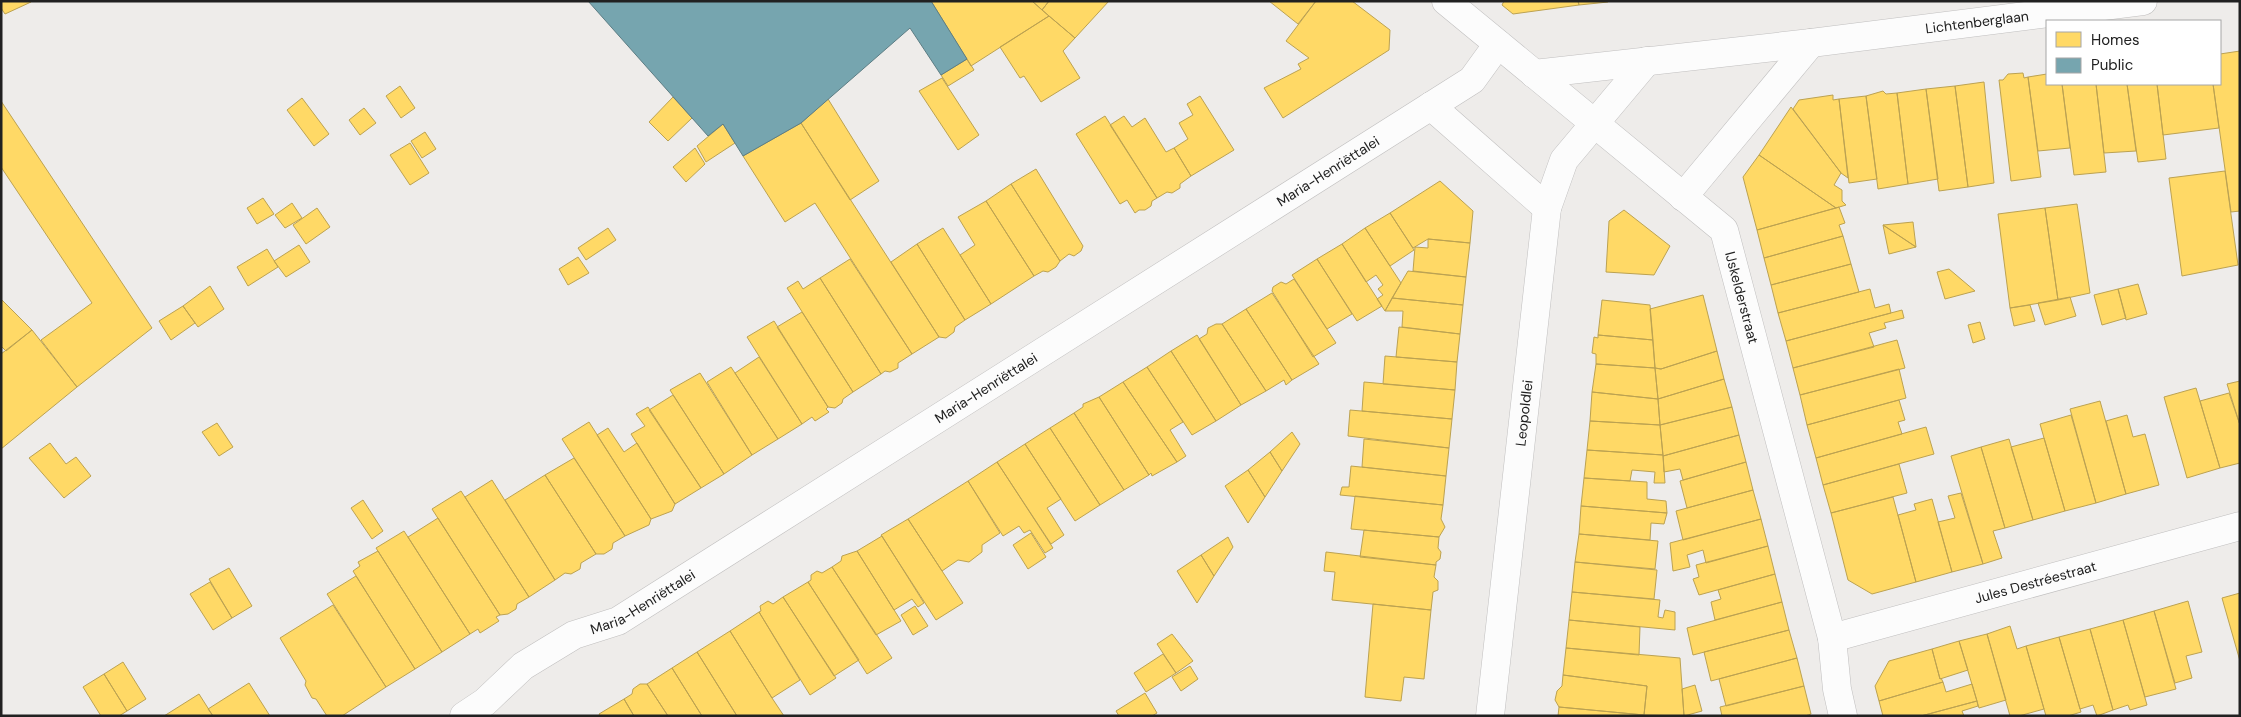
<svg xmlns="http://www.w3.org/2000/svg" width="2241" height="717" viewBox="0 0 2241 717" font-family="'DM Sans',sans-serif">
<style>
.homes{fill:#ffd966;stroke:#bca251}
.public{fill:#76a5af;stroke:#5c7d84}
.lines{fill:none;stroke-linecap:round;stroke-linejoin:round}
.minor-casing{stroke:#c0bfbf;stroke-width:29}
.minor{stroke:#fcfcfc;stroke-width:28}
.labels{text-anchor:middle;stroke-width:5;stroke-linejoin:round;paint-order:stroke}
.street-label{font-size:14px;fill:#212121;stroke:#fff}
</style>
<rect width="100%" height="100%" fill="#eeecea"/>
<path class="homes" d="M1 1H30L31 2 5 14 1 8Z
M931 1H1032L1049 16 971 66Z
M1032 1H1049L1042 10Z
M1049 1H1109L1075 38 1042 10Z
M1269 1H1316L1298 24Z
M1316 1H1352L1390 30 1389 50 1283 118 1264 88 1301 69 1298 64 1309 58 1286 41Z
M1504 1H1578L1579 5 1513 14 1502 5Z
M1578 1H1607L1608 2 1579 5Z
M1049 16 1075 38 1063 51 1080 78 1041 102 1024 76 1020 78 1000 47Z
M2240 51V211L2231 212 2213 84H2220V54Z
M967 59 974 70 948 86 941 75Z
M2023 73 2024 78 2028 77 2041 177 2011 181 1999 80H2003L2008 74Z
M2047 74V84H2062L2070 148 2038 151 2028 77Z
M942 78 979 135 958 150 919 91Z
M1984 82 1994 183 1968 187 1955 86Z
M2062 84H2096L2106 172 2074 175Z
M2096 84H2127L2136 151 2104 153Z
M2127 84H2157L2166 159 2138 162Z
M2157 84H2213L2219 128 2163 135Z
M400 86 415 108 401 118 386 96Z
M1955 86 1968 187 1939 191 1926 89Z
M1926 89 1938 179 1908 184 1897 93Z
M1883 91 1886 94 1897 93 1908 184 1878 189 1866 96Z
M1833 95V100L1839 99 1848 178 1841 173 1793 109 1799 100Z
M1200 96 1234 150 1191 176 1174 148 1188 139 1179 123 1193 115 1187 104Z
M1866 96 1877 179 1849 183 1839 99Z
M673 97 692 118 668 141 649 122Z
M302 98 329 134 314 146 287 110Z
M828 99 879 181 850 200 801 123Z
M1 101 152 328 77 387 41 340 92 303 1 167Z
M1791 107 1841 173 1834 185 1842 190V201L1846 205 1836 208 1759 155Z
M364 108 376 123 360 135 349 120Z
M1105 116 1157 198 1152 201 1151 206 1145 210H1139L1135 213 1127 200 1120 204 1076 134Z
M1124 116 1132 127 1145 118 1166 152 1174 148 1191 176 1180 184V188L1172 193 1167 192 1157 198 1110 125Z
M801 123 939 337 912 354 815 203 785 222 743 156Z
M723 124 735 143 706 162 697 146Z
M425 132 436 149 422 158 411 141Z
M410 143 429 173 410 185 390 155Z
M695 148 705 164 686 182 673 167Z
M1759 155 1836 208 1757 230 1743 177Z
M1036 169 1083 246 1081 251 1074 256 1069 254 1060 261 1011 184Z
M2225 171 2238 265 2182 276 2169 178Z
M1440 181 1473 211 1470 243 1428 239 1413 248 1390 213Z
M1011 184 1060 261 1056 267 1048 272 1043 271 1034 276 986 201Z
M263 198 274 214 257 224 247 208Z
M986 201 1034 276 991 304 960 255 975 245 958 217Z
M292 203 302 218 285 228 275 215Z
M2077 204 2090 293 2058 300 2045 208Z
M1839 207 1845 223 1839 225 1843 236 1764 258 1757 230Z
M317 208 330 227 306 244 293 225Z
M2045 208 2058 300 2010 308 1998 214Z
M1624 210 1670 246 1654 275 1606 272 1609 221Z
M1390 213 1414 250 1390 266 1365 228Z
M1913 222 1916 247 1883 225Z
M1883 225 1916 247 1889 254Z
M608 228 616 240 586 260 578 248Z
M943 228 991 304 965 320 917 244Z
M1365 228 1401 283 1385 311 1377 299 1383 295 1378 289 1383 285 1376 275 1366 282 1342 244Z
M1843 236 1851 264 1771 285 1764 258Z
M1428 239 1470 243 1466 277 1413 271 1415 247 1428 248Z
M917 244 965 320 955 327 954 332 946 338 939 337 891 262Z
M1342 244 1382 306 1357 321 1317 259Z
M299 245 310 262 286 277 274 261Z
M267 249 278 267 248 286 237 267Z
M578 257 589 273 568 285 559 269Z
M850 259 912 354 898 363V368L890 372 885 371 881 374 820 278Z
M1317 259 1352 314 1327 329 1292 275Z
M1851 264 1859 292 1778 313 1771 285Z
M1949 269 1975 291 1945 299 1937 272Z
M1408 271 1466 277 1463 305 1392 298Z
M820 278 881 374 853 392 787 288 798 281 803 289Z
M1294 279 1336 343 1313 357 1272 291 1273 287 1281 282 1286 284Z
M2138 284 2147 314 2126 320 2118 289Z
M210 286 224 309 198 327 183 306Z
M1870 289 1875 308 1889 304 1891 313 1786 341 1778 313Z
M2118 289 2126 318 2102 325 2094 295Z
M1272 293 1319 364 1292 380 1246 309Z
M1703 295 1717 351 1661 369 1655 368 1650 309Z
M2070 297 2076 316 2045 325 2038 303Z
M1392 298 1463 305 1460 334 1402 327 1403 311H1385Z
M1 299 32 330 6 351 1 346Z
M1602 300 1650 305 1653 340 1598 335Z
M2030 305 2035 321 2014 326 2010 308Z
M183 306 195 323 171 340 159 321Z
M1246 309 1292 380 1286 385 1284 380 1266 391 1222 324Z
M1902 310 1904 318 1884 323 1886 328 1869 333 1874 347 1793 368 1786 341Z
M802 312 853 392 843 399 842 403 835 408 828 407 777 327Z
M774 321 828 407 826 409 829 412 815 421 812 417 802 424 747 337Z
M1980 322 1985 339 1973 343 1968 325Z
M1216 324H1222L1266 391 1241 405 1199 339 1207 334 1208 328Z
M1399 327 1460 334 1457 362 1396 357Z
M32 330 77 387 1 449V354Z
M1197 335 1241 405 1216 421 1171 351Z
M1598 335 1653 340 1655 368 1596 364V354L1592 353 1594 337 1598 338Z
M1897 340 1905 368 1800 395 1793 368Z
M1171 351 1216 421 1192 435 1147 367Z
M1717 351 1724 379 1658 399 1655 368 1661 369Z
M1385 356 1457 362 1455 390 1383 384Z
M759 357 802 424 778 439 735 373Z
M1596 364 1655 368 1658 399 1592 392Z
M731 367 778 439 752 455 707 382Z
M1147 367 1183 422 1170 430 1186 456 1177 462 1123 382Z
M1899 369 1906 398 1807 425 1800 395Z
M700 373 752 455 724 474 670 390Z
M1724 379 1732 407 1660 425 1658 399Z
M2240 381V425L2227 384Z
M1123 382 1177 462 1152 476 1151 473 1149 475 1099 397Z
M1364 382 1455 390 1452 419 1362 411Z
M2196 388 2220 468 2187 478 2164 397Z
M1592 392 1658 399 1660 425 1590 421Z
M2229 393 2240 425V463L2220 468 2200 401Z
M673 395 724 474 701 488 649 410Z
M1099 397 1149 475 1124 490 1074 413 1083 407V404Z
M1899 400 1905 420 1898 422 1902 434 1816 458 1807 425Z
M2100 401 2126 494 2096 503 2070 409Z
M648 407 701 488 675 504 631 434 645 426 636 414Z
M1732 407 1739 435 1663 456 1660 425Z
M1350 410 1452 419 1449 448 1348 436Z
M1074 413 1124 490 1100 505 1050 428Z
M2071 415 2096 503 2065 511 2040 424Z
M2127 415 2133 437 2145 434 2159 485 2126 494 2106 421Z
M1590 421 1660 425 1663 455 1587 450Z
M589 422 651 519 649 525 625 536 562 439Z
M217 423 233 447 219 456 202 432Z
M1926 427 1934 454 1823 485 1816 458Z
M608 428 624 452 637 443 675 504 672 511 651 519 597 435Z
M1050 428 1100 505 1075 521 1025 444Z
M1292 432 1300 444 1282 471 1270 452Z
M1739 435 1746 462 1683 480 1680 469 1664 472 1663 456Z
M2044 438 2065 511 2033 520 2011 447Z
M1364 439 1449 448 1446 476 1362 467Z
M2009 439 2033 520 2005 528 1981 447Z
M50 443 66 464 76 457 91 476 64 498 29 458Z
M1025 444 1061 499 1047 508 1064 535 1051 544 997 462Z
M1981 447 2005 528 1993 531 2002 558 1983 564 1951 456Z
M1587 450 1663 455 1665 483H1654L1655 472 1632 470 1630 481 1584 478Z
M1270 452 1282 471 1265 497 1248 470Z
M574 458 625 536 613 543 612 549 604 554H596L545 475Z
M997 462 1053 548 1045 553 1030 530 1024 533 1019 526 1003 536 968 481Z
M1746 462 1753 490 1687 508 1680 481Z
M1899 464 1907 493 1831 513 1823 485Z
M1351 466 1446 476 1443 505 1340 495 1342 487H1349Z
M1248 470 1265 497 1248 523 1225 486Z
M545 475 596 554 581 563 580 569 571 574 565 573 555 580 505 500Z
M1584 478 1647 482V499L1666 501 1667 513 1581 506Z
M492 480 555 580 529 597 465 497Z
M968 481 1000 533 982 545V552L969 562 958 560 942 571 908 519Z
M1753 490 1761 519 1683 540 1676 511Z
M461 491 529 597 517 604 516 609 508 614 500 615 432 509Z
M1961 493 1983 564 1952 572 1938 522 1955 518 1948 496Z
M1355 496 1443 505 1441 519 1445 527 1439 537 1351 529Z
M1893 497 1916 582 1872 594 1848 580 1831 513Z
M1932 499 1952 572 1916 582 1898 515 1916 510 1914 504Z
M363 500 383 531 372 539 351 508Z
M1581 506 1667 513 1664 524 1651 523 1650 540 1579 534Z
M438 518 500 615 496 617 499 621 480 633 478 629 470 634 408 537Z
M908 519 963 603 936 620 881 535Z
M1761 519 1768 546 1706 563 1703 550 1687 555 1690 567 1673 571 1670 543Z
M1364 530 1439 537 1438 548 1441 552 1440 559 1436 562V565L1360 557Z
M404 531 470 634 442 652 376 548Z
M1031 533 1046 557 1028 569 1013 545Z
M1579 534 1658 541 1655 569 1575 562Z
M882 536 924 603 918 607 912 599 894 610 857 551Z
M1228 537 1233 547 1214 576 1201 555Z
M1768 546 1775 574 1699 595 1693 579 1699 577 1696 565Z
M378 551 442 652 415 669 353 571 360 566 358 562Z
M857 551 901 621 876 635 832 567 841 561 842 556Z
M1326 552 1436 565 1434 577 1438 581V590L1433 592 1431 610 1332 600 1335 572 1324 571Z
M1201 555 1214 576 1197 603 1177 571Z
M1575 562 1657 570 1654 599 1572 592Z
M832 567 892 658 867 674 808 582 811 580V575L817 571 822 573Z
M229 568 252 606 232 618 209 579Z
M1775 574 1782 602 1715 620 1711 602 1721 599 1718 590Z
M356 576 415 669 386 687 327 594Z
M210 582 232 618 213 630 190 594Z
M808 582 859 660 834 676 783 597Z
M1572 592 1660 600 1658 617 1663 618 1665 610 1675 612V630L1569 620Z
M2240 593V661L2222 598Z
M783 597 836 678 810 695 759 612 761 611 760 606 768 601 773 604Z
M2188 601 2202 652 2186 656 2192 678 2175 683 2154 611Z
M1782 602 1789 630 1693 655 1687 628Z
M1373 604 1431 610 1424 679 1404 677 1401 701 1365 697Z
M333 605 386 687 342 716H327L316 699 312 698 305 685 306 681 280 638Z
M915 606 928 626 913 635 901 615Z
M2154 611 2176 689 2145 697 2123 620Z
M759 612 800 680 772 698 730 631Z
M1569 620 1640 627 1639 655 1566 648Z
M2123 620 2147 705 2130 710 2128 705 2113 710 2090 629Z
M2010 626 2017 649 2026 646 2044 709 2019 716H2010L1987 634Z
M2090 629 2113 710 2097 716 2093 705 2080 709 2059 637Z
M1789 630 1797 658 1711 681 1704 652Z
M730 631 772 698 784 716H737L697 652Z
M1172 634 1193 661 1176 673 1157 644Z
M1987 634 2006 700 1979 708 1959 641Z
M2059 637 2081 712 2068 716H2046L2026 646Z
M1959 641 1968 670 1940 679 1932 649Z
M1566 648 1680 658 1684 716 1644 715 1647 686 1563 675Z
M1932 649 1940 679 1941 678 1943 682 1879 701 1875 686 1889 661Z
M697 652 737 716H702L672 668Z
M1163 654 1176 673 1146 692 1134 673Z
M1797 658 1804 686 1726 706 1719 679Z
M123 662 146 699 127 711 104 674Z
M1190 666 1198 679 1181 691 1172 677Z
M672 668 702 716H668L647 684Z
M104 674 127 711 119 716H101L83 687Z
M1563 675 1647 686 1644 715 1559 707 1555 700 1557 691 1562 686Z
M1943 682 1946 692 1972 684 1977 701 1921 716H1883L1879 701Z
M249 683 270 716H213L208 709Z
M640 684H647L668 716H634L624 699 632 694 633 689Z
M1695 685 1702 711 1684 716 1682 689Z
M1804 686 1811 714 1805 716H1722L1720 707Z
M1145 693 1157 713 1152 716H1119L1116 711Z
M199 694 213 716H164Z
M624 699 634 716H600L599 714Z
M1977 701 1978 706 1962 711 1964 716H1921Z
M1559 707 1644 715V716H1558Z"/>
<path class="public" d="M588 1H931L967 59 941 75 910 28 801 123 743 156 723 124 708 136Z"/>
<g class="lines">
<defs>
<g id="minor">
<path id="s1" d="M1446 1 1724 230 1832 638 1837 689 1843 716"/>
<path id="s2" d="M1534 74 1811 43 2143 1"/>
<path d="M1431 106 1547 208"/>
<path d="M1683 197 1811 43"/>
<path id="s3" d="M1832 638 2240 526"/>
<path id="s4" d="M464 716 485 702 523 666 574 635 618 621 1472 80 1498 44"/>
<path id="s5" d="M1490 716 1547 208 1564 160 1647 61"/>
</g>
</defs>
<use href="#minor" class="minor-casing"/>
<use href="#minor" class="minor"/>
</g>
<g class="labels">
<g class="street-label">
<text dy="5" stroke="none"><textPath href="#s2" startOffset="446">Lichtenberglaan</textPath></text>
<text dy="5" stroke="none"><textPath href="#s4" startOffset="1024">Maria-Henriëttalei</textPath></text>
<text dy="5" stroke="none"><textPath href="#s1" startOffset="430">IJskelderstraat</textPath></text>
<text dy="5" stroke="none"><textPath href="#s4" startOffset="619">Maria-Henriëttalei</textPath></text>
<text dy="5" stroke="none"><textPath href="#s5" startOffset="305">Leopoldlei</textPath></text>
<text dy="5" stroke="none"><textPath href="#s3" startOffset="211">Jules Destréestraat</textPath></text>
<text dy="5" stroke="none"><textPath href="#s4" startOffset="214">Maria-Henriëttalei</textPath></text>
</g>
</g>
<rect width="2241" height="717" fill="none" stroke="#212121" stroke-width="5"/>
<rect x="2046" y="20" width="175" height="65" fill="#ffffff" stroke="#a6a6a6"/>
<rect x="2056" y="32" width="25" height="15" fill="#ffd966" stroke="#a6a6a6"/>
<text x="2091" y="45" font-size="15" fill="#212121">Homes</text>
<rect x="2056" y="58" width="25" height="15" fill="#76a5af" stroke="#a6a6a6"/>
<text x="2091" y="70" font-size="15" fill="#212121">Public</text>
</svg>
